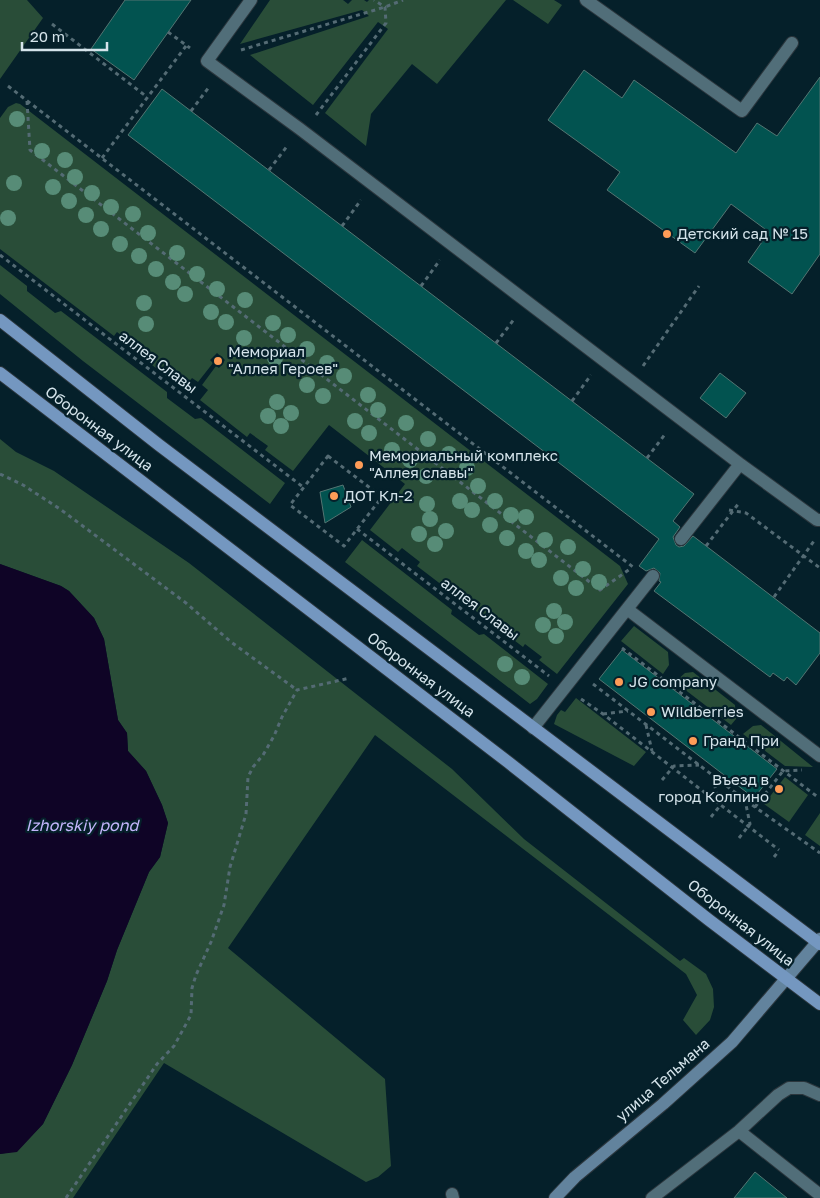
<svg xmlns="http://www.w3.org/2000/svg" width="820" height="1198" viewBox="0 0 820 1198" font-family="'Golos Text',sans-serif">
<style>
.green{fill:#294d38}
.water{fill:#0f0426}
.building{fill:#025350;stroke:#547572}
.lines{fill:none;stroke-linecap:round;stroke-linejoin:round}
.lane-casing{stroke:#2b363d;stroke-width:14}
.secondary-casing{stroke:#2b363d;stroke-width:14}
.primary-casing{stroke:#2b363d;stroke-width:14}
.path{stroke:#546b74;stroke-width:3;stroke-dasharray:4 4;stroke-linecap:butt}
.lane{stroke:#516e79;stroke-width:12}
.secondary{stroke:#62839d;stroke-width:12}
.primary{stroke:#7497c0;stroke-width:12}
.tree{fill:#578c77}
.poi-dot{fill:#fe9c57;stroke:#05202a;stroke-width:2}
.labels{text-anchor:middle;stroke-width:4.5;stroke-linejoin:round;paint-order:stroke}
.poi-label{font-size:15px;fill:#d5e4eb;stroke:#05202a;text-anchor:start}
.street-label{font-size:15px;fill:#d5e4eb;stroke:#05202a}
.water-label{font-size:16px;font-style:italic;fill:#c2b4fa;stroke:#05202a}
</style>
<rect width="100%" height="100%" fill="#05202a"/>
<path class="green" d="M0 0H27L43 18 0 79Z
M270 0H343L348 4 352 0H364L367 2 369 0H506L437 84 412 64 371 114 366 146 325 113 388 29 378 22 313 105 250 55 369 16 362 10 240 44Z
M513 0H554L562 5 548 24Z
M16 103 20 104 620 566 628 584 557 674 539 660 542 657 525 644 523 647 417 566 420 562 402 548 398 552 370 530 405 484 329 425 293 471 265 450 268 446 250 433 247 437 200 400 208 390 202 385 216 366 219 368 225 360 217 353 210 360 213 363 198 382 192 378 183 389 130 348 133 344 117 332 114 336 0 249V118L8 107Z
M0 265 27 286V291L55 313 61 311 167 392V398L195 419 201 418 285 483 270 504 83 361 0 294Z
M0 439 16 452 54 471 189 563 452 769 524 839 680 961 684 958 706 974 713 989 714 1007 710 1020 696 1035 683 1020 697 995 686 974 375 735 228 948 385 1079 391 1166 378 1177 366 1182 164 1063 73 1198H0V1154L17 1151 43 1124 72 1065 107 981 117 950 149 872 160 857 168 823 162 805 146 771 128 751 127 733 118 720 104 639 94 618 69 591 61 586 0 564Z
M362 540 452 610 451 614 479 635 484 634 548 684 537 699 530 704 345 562Z
M634 626 668 652 669 665 663 674 621 641Z
M693 672 735 705 736 719 731 725 675 682 685 673Z
M576 698 646 752 634 766 554 724 557 715 561 710 565 712Z
M761 725 813 767 785 766 743 734 753 726Z
M785 777 808 795 789 822 764 804Z
M820 813V846L805 835Z"/>
<path class="water" d="M0 564 61 586 69 591 94 618 104 639 118 720 127 733 128 751 146 771 162 805 168 823 160 857 149 872 117 950 107 981 72 1065 43 1124 17 1152 0 1154Z"/>
<path class="building" d="M125 0H191L134 80 91 49Z
M584 70 622 98 634 80 736 153 757 123 777 136 820 77V254L792 294 748 262 769 232 731 204 695 253 607 190 620 172 548 120Z
M162 89 694 494 673 521 680 527 673 537 676 545 679 547 684 546 693 536 820 633V653L796 685 787 677 784 681 773 673 770 677 654 591 661 582 659 581 660 573 654 568 646 571 639 566 659 539 128 135Z
M720 373 746 393 726 418 700 398Z
M343 485 351 507 325 523 320 492Z
M622 650 777 769 754 798 599 679Z
M755 1172 787 1198H734Z"/>
<g class="lines">
<defs>
<path id="lane" d="M251 0 207 61 300 129 740 464 817 520H820
M586 0 742 111 792 43
M681 539 740 464
M627 609 820 756
M533 728 653 576
M739 1131 820 1195
M452 1194 453 1198
M652 1198 739 1131 778 1095 789 1088H804L820 1095"/>
<path id="secondary" d="M555 1198 575 1177 663 1104 732 1042 820 939"/>
<path id="primary" d="M0 320 159 445 820 944
M0 373 508 762 709 920 820 1004"/>
</defs>
<use href="#lane" class="lane-casing"/>
<use href="#secondary" class="secondary-casing"/>
<use href="#primary" class="primary-casing"/>
<path class="path" d="M52 24 147 97
M168 32 190 48
M241 50 385 7 403 0
M8 86 633 567
M27 101 30 150 600 590 630 569
M191 111 209 87
M316 115 386 23 385 7 374 0
M102 158 186 46
M269 170 288 145
M342 226 361 200
M0 255 303 487
M421 286 440 260
M496 343 515 318
M643 366 699 286
M572 401 591 375
M328 456 382 497 344 546 290 505Z
M647 458 666 433
M0 474 23 485 60 509 186 603 231 642 297 690
M729 510 746 513 820 568
M357 529 549 676
M706 546 739 503
M774 597 814 541
M622 648 819 798
M593 684 745 800 820 853
M581 699 603 714 779 850
M603 714 628 711
M646 725 652 751
M662 780 674 766 699 765
M755 807 783 771 802 770
M711 817 719 807 713 776
M739 838 750 824 745 800
M774 857 778 852
M66 1198 157 1064 174 1046 191 1015 192 988 196 975 211 942 224 905 230 867 246 814 248 777 253 767 263 755 274 736 282 717 297 690 350 678"/>
<use href="#lane" class="lane"/>
<use href="#secondary" class="secondary"/>
<use href="#primary" class="primary"/>
</g>
<g class="tree">
<circle cx="17" cy="119" r="8"/>
<circle cx="42" cy="151" r="8"/>
<circle cx="65" cy="160" r="8"/>
<circle cx="75" cy="177" r="8"/>
<circle cx="14" cy="183" r="8"/>
<circle cx="53" cy="187" r="8"/>
<circle cx="92" cy="193" r="8"/>
<circle cx="69" cy="201" r="8"/>
<circle cx="111" cy="207" r="8"/>
<circle cx="133" cy="214" r="8"/>
<circle cx="86" cy="215" r="8"/>
<circle cx="8" cy="218" r="8"/>
<circle cx="101" cy="229" r="8"/>
<circle cx="148" cy="233" r="8"/>
<circle cx="120" cy="244" r="8"/>
<circle cx="177" cy="253" r="8"/>
<circle cx="139" cy="256" r="8"/>
<circle cx="156" cy="269" r="8"/>
<circle cx="197" cy="274" r="8"/>
<circle cx="173" cy="282" r="8"/>
<circle cx="217" cy="289" r="8"/>
<circle cx="185" cy="294" r="8"/>
<circle cx="245" cy="300" r="8"/>
<circle cx="144" cy="303" r="8"/>
<circle cx="211" cy="312" r="8"/>
<circle cx="226" cy="322" r="8"/>
<circle cx="273" cy="323" r="8"/>
<circle cx="146" cy="324" r="8"/>
<circle cx="288" cy="335" r="8"/>
<circle cx="244" cy="338" r="8"/>
<circle cx="307" cy="349" r="8"/>
<circle cx="275" cy="358" r="8"/>
<circle cx="327" cy="363" r="8"/>
<circle cx="344" cy="376" r="8"/>
<circle cx="307" cy="385" r="8"/>
<circle cx="368" cy="395" r="8"/>
<circle cx="323" cy="396" r="8"/>
<circle cx="277" cy="402" r="8"/>
<circle cx="378" cy="410" r="8"/>
<circle cx="291" cy="413" r="8"/>
<circle cx="268" cy="416" r="8"/>
<circle cx="355" cy="421" r="8"/>
<circle cx="406" cy="423" r="8"/>
<circle cx="281" cy="426" r="8"/>
<circle cx="369" cy="433" r="8"/>
<circle cx="428" cy="439" r="8"/>
<circle cx="392" cy="450" r="8"/>
<circle cx="449" cy="454" r="8"/>
<circle cx="410" cy="460" r="8"/>
<circle cx="467" cy="468" r="8"/>
<circle cx="426" cy="476" r="8"/>
<circle cx="478" cy="486" r="8"/>
<circle cx="460" cy="501" r="8"/>
<circle cx="495" cy="501" r="8"/>
<circle cx="427" cy="504" r="8"/>
<circle cx="472" cy="510" r="8"/>
<circle cx="511" cy="515" r="8"/>
<circle cx="526" cy="517" r="8"/>
<circle cx="430" cy="519" r="8"/>
<circle cx="490" cy="525" r="8"/>
<circle cx="446" cy="531" r="8"/>
<circle cx="419" cy="534" r="8"/>
<circle cx="507" cy="538" r="8"/>
<circle cx="545" cy="540" r="8"/>
<circle cx="435" cy="544" r="8"/>
<circle cx="568" cy="547" r="8"/>
<circle cx="526" cy="551" r="8"/>
<circle cx="539" cy="560" r="8"/>
<circle cx="583" cy="569" r="8"/>
<circle cx="561" cy="578" r="8"/>
<circle cx="599" cy="582" r="8"/>
<circle cx="576" cy="588" r="8"/>
<circle cx="554" cy="611" r="8"/>
<circle cx="565" cy="622" r="8"/>
<circle cx="543" cy="625" r="8"/>
<circle cx="556" cy="636" r="8"/>
<circle cx="505" cy="664" r="8"/>
<circle cx="522" cy="677" r="8"/>
</g>
<g class="poi-dot">
<circle cx="667" cy="234" r="5"/>
<circle cx="218" cy="361" r="5"/>
<circle cx="359" cy="465" r="5"/>
<circle cx="334" cy="496" r="5"/>
<circle cx="619" cy="682" r="5"/>
<circle cx="651" cy="712" r="5"/>
<circle cx="693" cy="741" r="5"/>
<circle cx="779" cy="789" r="5"/>
</g>
<g class="labels">
<g class="poi-label">
<text x="677" y="239">Детский сад № 15</text>
<text x="228" y="357">Мемориал<tspan x="228" dy="17">"Аллея Героев"</tspan></text>
<text x="369" y="461">Мемориальный комплекс<tspan x="369" dy="17">"Аллея славы"</tspan></text>
<text x="344" y="501">ДОТ Кл-2</text>
<text x="629" y="687">JG company</text>
<text x="661" y="717">Wildberries</text>
<text x="703" y="746">Гранд При</text>
<text x="769" y="785" text-anchor="end">Въезд в<tspan x="769" dy="17">город Колпино</tspan></text>
</g>
<g class="street-label">
<text transform="translate(158 362) rotate(37)" y="5">аллея Славы</text>
<text transform="translate(99 429) rotate(37)" y="5">Оборонная улица</text>
<text transform="translate(480 609) rotate(37)" y="5">аллея Славы</text>
<text transform="translate(421 675) rotate(37)" y="5">Оборонная улица</text>
<text transform="translate(741 923) rotate(38)" y="5">Оборонная улица</text>
<text transform="translate(663 1080) rotate(-41)" y="5">улица Тельмана</text>
</g>
<g class="water-label">
<text x="82" y="831">Izhorskiy pond</text>
</g>
</g>
<path d="M22 42v8h85v-8" fill="none" stroke="#d5e4eb" stroke-width="2.5"/>
<text x="30" y="42" font-size="15" fill="#d5e4eb" stroke="#05202a" stroke-width="4" paint-order="stroke">20 m</text>
</svg>
